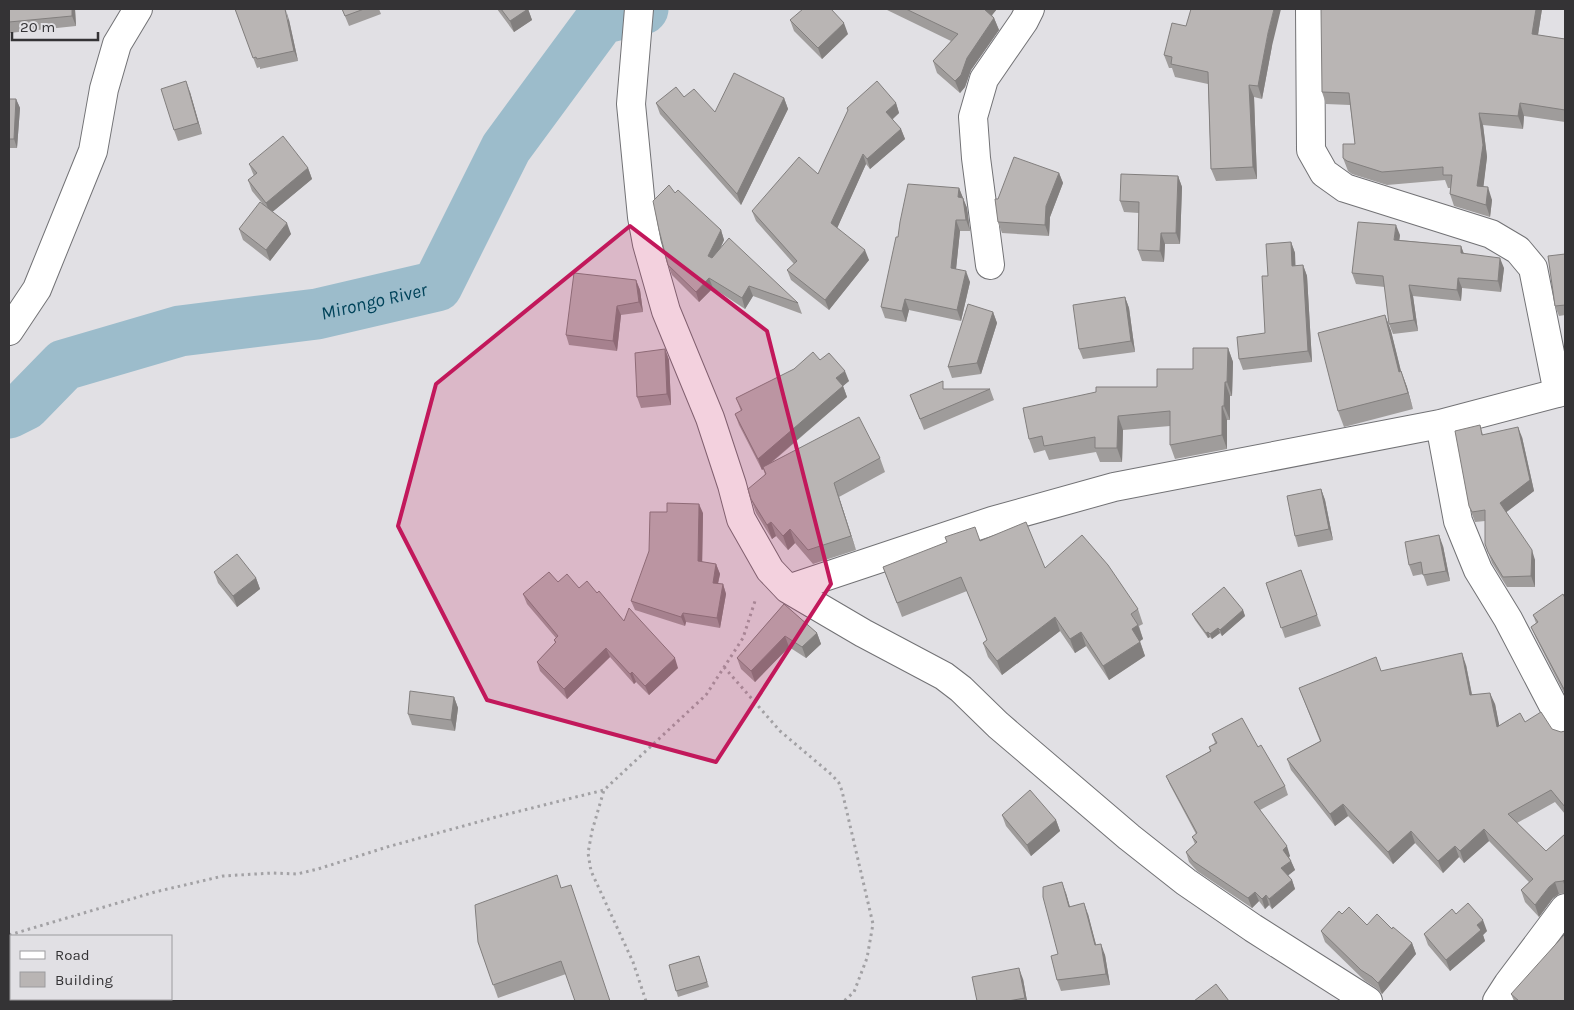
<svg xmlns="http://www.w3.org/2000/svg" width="1574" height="1010" viewBox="0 0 1574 1010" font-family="Karla,sans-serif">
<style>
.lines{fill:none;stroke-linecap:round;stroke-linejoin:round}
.river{stroke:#9cbccb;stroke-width:51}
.minor-casing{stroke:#727275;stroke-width:30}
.path{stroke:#a2a1a4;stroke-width:3;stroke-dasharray:2.5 4;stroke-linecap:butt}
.minor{stroke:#fff;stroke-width:28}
.wall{fill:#9f9c9b}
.shaded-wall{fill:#827f7e}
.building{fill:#b9b5b4;stroke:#827f7e}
.marked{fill:#c2185b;fill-opacity:0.2;stroke:#c2185b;stroke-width:4;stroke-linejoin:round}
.labels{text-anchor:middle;stroke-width:4;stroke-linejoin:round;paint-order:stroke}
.water-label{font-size:19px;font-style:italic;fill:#00435a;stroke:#e1e0e4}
</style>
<rect width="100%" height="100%" fill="#e1e0e4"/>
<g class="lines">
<path class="river" id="s1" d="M9 413 25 405 64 365 180 331 317 314 437 286 506 148 601 19 643 9"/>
<defs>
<path id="minor" d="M639 9 631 104 642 217 647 244 666 311 710 418 732 485 741 519 770 570 788 589 863 633 944 676 961 689 998 725 1129 837 1186 882 1253 928 1368 1001
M1310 9 1311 150 1324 173 1345 188 1491 234 1518 250 1533 268 1558 393
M990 265 976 158 973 117 984 79 1024 21 1030 9
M9 331 37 289 93 151 104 89 117 44 138 9
M1440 424 1458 521 1478 570 1508 619 1565 728
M788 589 992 521 1114 487 1440 424 1565 391
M1497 1001 1508 984 1565 908"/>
</defs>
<use href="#minor" class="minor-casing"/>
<path class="path" d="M724 667 780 731 832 775 839 783 842 791 873 924 867 958 854 992 844 1001
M9 935 155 892 223 876 272 873 297 874 318 869 387 847 496 817 604 790
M646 1001 633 962 591 871 588 853 592 831 604 790 706 695 743 638 756 598"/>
<use href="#minor" class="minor"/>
</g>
<path class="wall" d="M9 9H75L76 26 9 33Z
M235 9 289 20 298 61 260 69V67L257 68Z
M342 9H379L381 14 349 26Z
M497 9H528L532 20 514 32Z
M885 9H997L992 15 994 18 999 30 971 70 965 87 960 93 937 73 933 61 951 41Z
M1542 9 1538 35 1565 39V122L1524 116 1523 129 1483 125 1487 157 1483 187 1492 200 1490 217 1454 206 1450 194V188H1448L1445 180 1387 185 1352 174 1348 171 1343 158 1355 144 1350 105 1326 104 1322 92Z
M790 20 848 34 822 59 794 31Z
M1272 46 1262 99 1254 97 1257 179 1216 181 1211 169 1208 84 1175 77 1172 68H1169L1164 55Z
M190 92 202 134 178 141 174 130Z
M9 94V99H16L20 108 17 148H9Z
M684 97 715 112 784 98 788 109 741 205 660 114 656 103Z
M896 103 899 113 892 120 901 129 905 139 870 169 866 164 837 228 869 260 829 310 791 280 787 270 794 264 756 221 752 211 818 174 848 111 847 108Z
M249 164 308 168 312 179 272 212 291 234 270 261 243 240 239 229 262 203 252 191 248 180 254 176Z
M1059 173 1063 183 1050 217 1049 236 1002 233 998 222V199Z
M1178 176 1182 187 1180 244H1165L1164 262 1142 261 1138 250 1139 213 1124 212 1120 201Z
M959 188 967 208 970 231H960L956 269 970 282 961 321 909 310 906 322 885 318 881 307 898 237Z
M675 193 721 230 724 240 721 247 798 303 802 314 753 296 745 309 713 288 699 302 672 275 668 265Z
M1400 235 1399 240 1461 246 1464 254 1504 268 1501 292 1462 288 1461 301 1413 296 1418 331 1393 334 1389 324 1385 287 1356 284 1352 273Z
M1291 242 1295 253V266L1303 265 1307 276 1312 362 1243 370 1239 359 1265 333 1268 276Z
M1565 254V315L1559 316 1555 306Z
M636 280 640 290 643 312 621 315 617 351 569 345 566 335Z
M1125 297 1129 308 1135 352 1083 359 1079 349Z
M993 312 997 323 981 374 952 378 948 367Z
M1385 315 1391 331 1401 371 1407 387 1413 409 1344 427 1338 411Z
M1228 348 1233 362 1232 396H1230V420H1227V449L1175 459 1170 445V426L1123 430 1122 462H1100L1096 452 1049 460 1045 450 1034 453 1029 439 1157 387 1193 369Z
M665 349 669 360 671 405 641 408 637 397Z
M820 360 849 381 843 386 847 397 770 464 880 458 885 472 839 497 856 550 813 564 795 543 788 550 776 536 772 539 756 513 751 499 765 474 763 469 762 470 739 425 735 414 741 411 736 398Z
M946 389H990L994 400 924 430 910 395Z
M1480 425 1483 435 1522 437 1534 491 1506 512 1535 560V587H1507L1492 563 1485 544V521L1475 522 1469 506Z
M1321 489 1325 500 1333 540 1298 547 1295 536Z
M703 513 702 562 716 564 720 574 718 584H723L726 594 720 628 686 622 685 626 635 610 631 601Z
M980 541 1045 568 1138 609 1143 624 1139 626 1143 639 1140 641 1145 656 1109 680 1086 646 1075 653 1060 631 1002 675 988 657 983 643 987 640 967 591 902 617 883 567Z
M1443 546 1450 581 1427 586 1423 574 1413 576 1409 565Z
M1301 570 1321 626 1285 638 1266 583Z
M214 572 256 578 260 589 237 607 218 583Z
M558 582 597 593 624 621 678 668 649 695 636 682 634 684 610 657 567 699 540 671 537 662 555 643 554 640 556 638 527 604 523 594Z
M1565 598V695L1536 638 1531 627 1536 623 1533 615Z
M784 604 817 633 821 644 806 658 789 647 755 682 741 669 737 658Z
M1243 610 1245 616 1222 636 1220 633 1212 639 1210 637 1208 638 1195 620 1192 614Z
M1466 665 1472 694 1495 704 1499 726 1525 722 1561 732 1565 731V814L1555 802 1517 823 1546 851 1565 834V893L1559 894 1553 898 1539 917 1525 902 1521 890 1529 882 1489 841 1464 863 1459 857 1443 873 1415 843 1393 864 1348 816 1335 826 1291 770 1287 759 1320 741 1299 688 1381 671Z
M454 697 458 708 455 731 412 725 408 714Z
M1212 734 1258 747 1285 786 1288 795 1260 810 1290 856 1289 857 1291 861 1295 870 1288 875 1292 880 1295 889 1272 909 1269 905 1265 909 1259 901 1252 908 1197 871 1189 862 1186 852 1195 844 1192 837 1196 834 1170 785 1166 776 1210 751 1209 747 1215 743Z
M1002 815 1056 820 1060 831 1031 856 1006 826Z
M557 875 566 974 498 998 478 942Z
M1066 893 1070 907 1088 914 1096 945 1105 955 1110 985 1061 991 1057 980 1058 954Z
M1342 914 1367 925 1392 929 1412 943 1416 954 1382 994 1376 988 1365 981 1325 942 1321 931Z
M1456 914 1487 931 1483 935 1485 941 1450 971 1428 945 1424 934Z
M699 956 709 987 678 997 669 965Z
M1023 979 1027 1001H977Z
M1511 994 1565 1001H1514Z"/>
<path class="shaded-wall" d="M72 9H75L76 26 72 16Z
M528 9 532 20 514 32 510 21Z
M984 9H997L988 20Z
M1274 9H1281L1272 46 1262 99 1258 86 1268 33Z
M1536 9H1542L1536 47 1532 34Z
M286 10 289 20 298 61 294 51Z
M994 18 999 30 971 70 965 87 960 93 955 81 967 58Z
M844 23 848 34 822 59 818 48Z
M186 81 190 92 202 134 198 123Z
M1249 85 1254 97 1257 179 1253 167Z
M784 98 788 109 741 205 737 194Z
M16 99 20 108 17 148 14 139Z
M896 103 899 113 889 122 886 112Z
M1520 103 1524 116 1523 129 1518 116Z
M1479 113 1483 125 1487 157 1482 199 1477 186Z
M901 129 905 139 870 169 867 159Z
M863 154 866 164 835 233 831 223Z
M308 168 312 179 270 214 266 203Z
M1059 173 1063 183 1050 217 1049 236 1045 225 1046 206Z
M1178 176 1182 187 1180 244 1176 233Z
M1488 187 1492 200 1490 217 1486 205Z
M959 188 967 208 970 231 958 197Z
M956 220 960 231 955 279 951 268Z
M287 223 291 234 270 261 266 250Z
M1396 225 1400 235 1398 250 1394 240Z
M721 230 724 240 712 266 708 256Z
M1161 233 1165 244 1164 262 1160 251Z
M1291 242 1295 253 1296 277 1292 266Z
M1461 246 1465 257 1461 253Z
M865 250 869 260 829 310 825 300Z
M1500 258 1504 268 1501 292 1498 281Z
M1303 265 1307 276 1312 362 1308 351Z
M966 271 970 282 961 321 957 310Z
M709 278 713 288 699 302 696 292Z
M1458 278 1462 288 1461 301 1457 290Z
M636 280 640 290 643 312 639 302Z
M1409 285 1413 296 1418 331 1414 320Z
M749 286 753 296 745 309 742 298Z
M1125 297 1129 308 1135 352 1131 341Z
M905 299 909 310 906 322 902 311Z
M617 306 621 315 617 351 613 341Z
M993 312 997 323 981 374 977 363Z
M1385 315 1391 331 1405 388 1399 372Z
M1228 348 1233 362 1232 396 1227 382Z
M665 349 669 360 671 405 667 394Z
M845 371 849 381 843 386 847 397 762 470 758 459 836 378Z
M1401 371 1407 387 1413 409 1408 393Z
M1225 382 1230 396V420L1224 406Z
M1222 406 1227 420V449L1222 435Z
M1118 416 1123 430 1122 462 1117 448Z
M1518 427 1522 437 1534 491 1504 514 1500 503Z
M834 483 839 497 856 550 851 536Z
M1321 489 1325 500 1333 540 1329 529Z
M699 504 703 513 702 571 698 561Z
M771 522 776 536 772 539 767 525Z
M790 529 795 543 788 550 783 536Z
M1439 535 1443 546 1450 581 1446 571Z
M1532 550 1535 560V587L1531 576Z
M716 564 720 574 716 592 713 583Z
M256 578 260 589 237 607 233 596Z
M723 584 726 594 720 628 717 618Z
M1243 610 1245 616 1222 636 1220 630Z
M683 613 686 622 685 626 681 617Z
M1055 617 1060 631 1002 675 997 661Z
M1138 625 1143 639 1137 643 1132 629Z
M1218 628 1220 633 1212 639 1210 634Z
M1081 632 1086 646 1075 653 1070 639Z
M1208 632 1210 637 1208 638 1206 633Z
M817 633 821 644 806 658 802 647Z
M785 636 789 647 755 682 751 671Z
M1140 642 1145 656 1109 680 1103 666Z
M606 648 610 657 567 699 564 689Z
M1462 653 1466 665 1474 706 1470 695Z
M675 658 678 668 649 695 645 686Z
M632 672 636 682 634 684 630 674Z
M1490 693 1495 704 1502 739 1497 727Z
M454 697 458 708 455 731 451 720Z
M1343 804 1348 816 1335 826 1330 814Z
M1056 820 1060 831 1031 856 1027 845Z
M1484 829 1489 841 1464 863 1460 851Z
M1411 831 1415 843 1393 864 1388 852Z
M1287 846 1290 856 1286 860 1283 850Z
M1455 846 1459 857 1443 873 1438 861Z
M1291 861 1295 870 1285 878 1281 868Z
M1565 879V887L1563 881Z
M1292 880 1295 889 1272 909 1269 899Z
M1062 882 1066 893 1073 918 1069 907Z
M1555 882 1559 894 1553 898 1539 917 1535 905 1549 887Z
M1255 892 1259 901 1252 908 1248 898Z
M1266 895 1269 905 1265 909 1262 899Z
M1084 903 1088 914 1099 956 1095 945Z
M1483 920 1487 931 1483 935 1485 941 1450 971 1446 960 1477 925Z
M1412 943 1416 954 1382 994 1378 983Z
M1101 944 1105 955 1110 985 1106 974Z
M1019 968 1023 979 1027 1001H1026L1025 998Z"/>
<path class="building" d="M9 9H72V16L9 22Z
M235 9H285L294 51 257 59 256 57 253 58Z
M342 9H364L345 16Z
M501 9H528L510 21Z
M803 9H831L844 23 818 48 790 20Z
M906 9H984L994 18 967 58 961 75 955 81 933 61 958 34Z
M1191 9H1274L1268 33 1258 86 1249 85 1253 167 1211 169 1208 72 1171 64 1172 57 1164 55 1172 23 1186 26Z
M1321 9H1536L1532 34 1565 39V110L1520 103 1518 116 1479 113 1483 145 1477 186 1488 187 1486 205 1450 194 1452 175H1443V167L1382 172 1347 161 1343 158V144H1355L1349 93 1322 92Z
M734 73 784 98 737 194 656 103 676 87 684 97 694 89 715 112Z
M186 81 198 123 174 130 161 89Z
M877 81 896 103 886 112 901 129 867 159 863 154 831 223 865 250 825 300 787 270 797 261 752 211 799 157 818 174 848 110 847 108Z
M9 99H16L14 139H9Z
M283 136 308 168 266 203 248 180 257 173 249 164Z
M1014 157 1059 173 1046 206 1045 225 998 222 995 199H998Z
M1121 174 1178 176 1176 233H1161L1160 251 1138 250 1139 202 1120 201Z
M908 184 959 188 958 197 963 198 966 220H956L951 268 966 271 957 310 905 299 902 311 881 307 896 237H898L900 222Z
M669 185 675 193 678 190 721 230 708 256 712 258 729 238 798 303 749 286 742 298 709 278 696 292 668 265 659 230 653 201Z
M260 202 287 223 266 250 239 229Z
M1358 222 1396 225 1394 240 1461 246V253L1500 258 1498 281 1458 278 1457 290 1409 285 1414 320 1389 324 1383 276 1352 273Z
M1291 242 1292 266 1303 265 1308 351 1239 359 1237 337 1265 333 1262 276H1268L1266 244Z
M1565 254V305L1555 306 1548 256Z
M574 273 636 280 639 302 617 306 613 341 566 335Z
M1125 297 1131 341 1079 349 1073 305Z
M968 304 993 312 977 363 948 367Z
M1385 315 1399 372 1401 371 1408 393 1338 411 1318 333Z
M1193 348H1228L1227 382H1225L1224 406H1222V435L1170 445V411L1118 416 1117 448H1095V437L1044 446 1042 436 1029 439 1023 408 1096 392V387H1157V369H1193Z
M665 349 667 394 637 397 635 353Z
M813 352 820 360 829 353 845 371 836 378 843 386 758 459 735 414 742 410 736 398 794 369Z
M943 381V389H990L920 419 910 395Z
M859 417 880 458 834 483 851 536 808 550 790 529 783 536 771 522 767 525 751 499 748 489 766 474 763 467Z
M1480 425 1482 435 1518 427 1530 480 1500 503 1532 550 1531 576 1503 577 1488 552 1485 544V510L1472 512 1469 506 1455 431Z
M1321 489 1329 529 1295 536 1287 496Z
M667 503 699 504 698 561 716 564 713 583 723 584 717 618 683 613 681 617 631 601 649 551 650 512H667Z
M1026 522 1045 568 1082 535 1108 565 1138 609 1131 614 1138 625 1132 629 1140 642 1103 666 1081 632 1070 639 1055 617 997 661 983 643 987 640 961 577 897 603 883 567 947 542 945 537 975 527 980 541Z
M1439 535 1446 571 1423 575 1421 562 1409 565 1405 542Z
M237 554 256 578 233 596 214 572Z
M1301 570 1317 615 1281 628 1266 583Z
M549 572 558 582 567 574 579 588 587 581 597 593 599 591 624 621 629 608 675 658 645 686 632 672 630 674 606 648 564 689 537 662 556 642 554 640 558 636 523 594Z
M1224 587 1243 610 1220 630 1218 628 1210 634 1208 632 1206 633 1192 614Z
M1563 594 1565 598V691L1531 627 1538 622 1533 615Z
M784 604 817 633 802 647 785 636 751 671 737 658Z
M1462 653 1470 695 1490 693 1497 727 1520 713 1525 722 1541 712 1552 729 1561 732 1565 731V807L1551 790 1508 814 1546 851 1565 834V879L1563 881 1555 882 1549 887 1535 905 1521 890 1533 879 1484 829 1460 851 1455 846 1438 861 1411 831 1388 852 1343 804 1330 814 1287 759 1321 741 1299 688 1376 657 1381 671Z
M410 691 454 697 451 720 408 714Z
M1242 718 1258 747 1261 745 1285 786 1254 802 1287 846 1283 850 1291 861 1281 868 1292 880 1269 899 1266 895 1262 899 1255 892 1248 898 1193 861 1186 852 1197 842 1192 837 1197 833 1166 776 1211 751 1209 747 1217 743 1212 734Z
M1030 790 1056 820 1027 845 1002 815Z
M557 875 561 888 571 885 610 1001H575L561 961 493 985 478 942 475 905Z
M1062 882 1069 907 1084 903 1095 945 1101 944 1106 974 1057 980 1051 956 1058 954 1043 897V887Z
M1468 903 1483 920 1477 925 1481 930 1446 960 1424 934 1452 909 1456 914Z
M1349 907 1367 925 1377 914 1392 929 1393 927 1412 943 1378 983 1372 977 1361 970 1321 931 1339 911 1342 914Z
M1564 935 1565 936V1001H1519L1511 994Z
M699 956 707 982 676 991 669 965Z
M1019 968 1025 998 1008 1001H977L972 977Z
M1216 984 1229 1001H1194Z"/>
<path class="marked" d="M630 226 767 331 831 584 716 762 487 700 398 526 436 384Z"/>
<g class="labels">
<g class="water-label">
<text dy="7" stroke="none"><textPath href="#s1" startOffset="391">Mirongo River</textPath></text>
</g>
</g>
<rect width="1574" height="1010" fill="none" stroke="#343335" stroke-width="20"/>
<rect x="10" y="935" width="162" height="65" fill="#e1e0e4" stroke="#9c9b9e"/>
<rect x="20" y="951" width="25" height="8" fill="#ffffff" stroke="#9c9b9e"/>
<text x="55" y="960" font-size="15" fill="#343335">Road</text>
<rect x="20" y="972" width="25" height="15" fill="#b9b5b4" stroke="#9c9b9e"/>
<text x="55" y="985" font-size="15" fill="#343335">Building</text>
<path d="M12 32v8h86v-8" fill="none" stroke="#343335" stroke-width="2.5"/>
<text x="20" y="32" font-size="15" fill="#343335" stroke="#e1e0e4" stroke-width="4" paint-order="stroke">20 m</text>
</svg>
